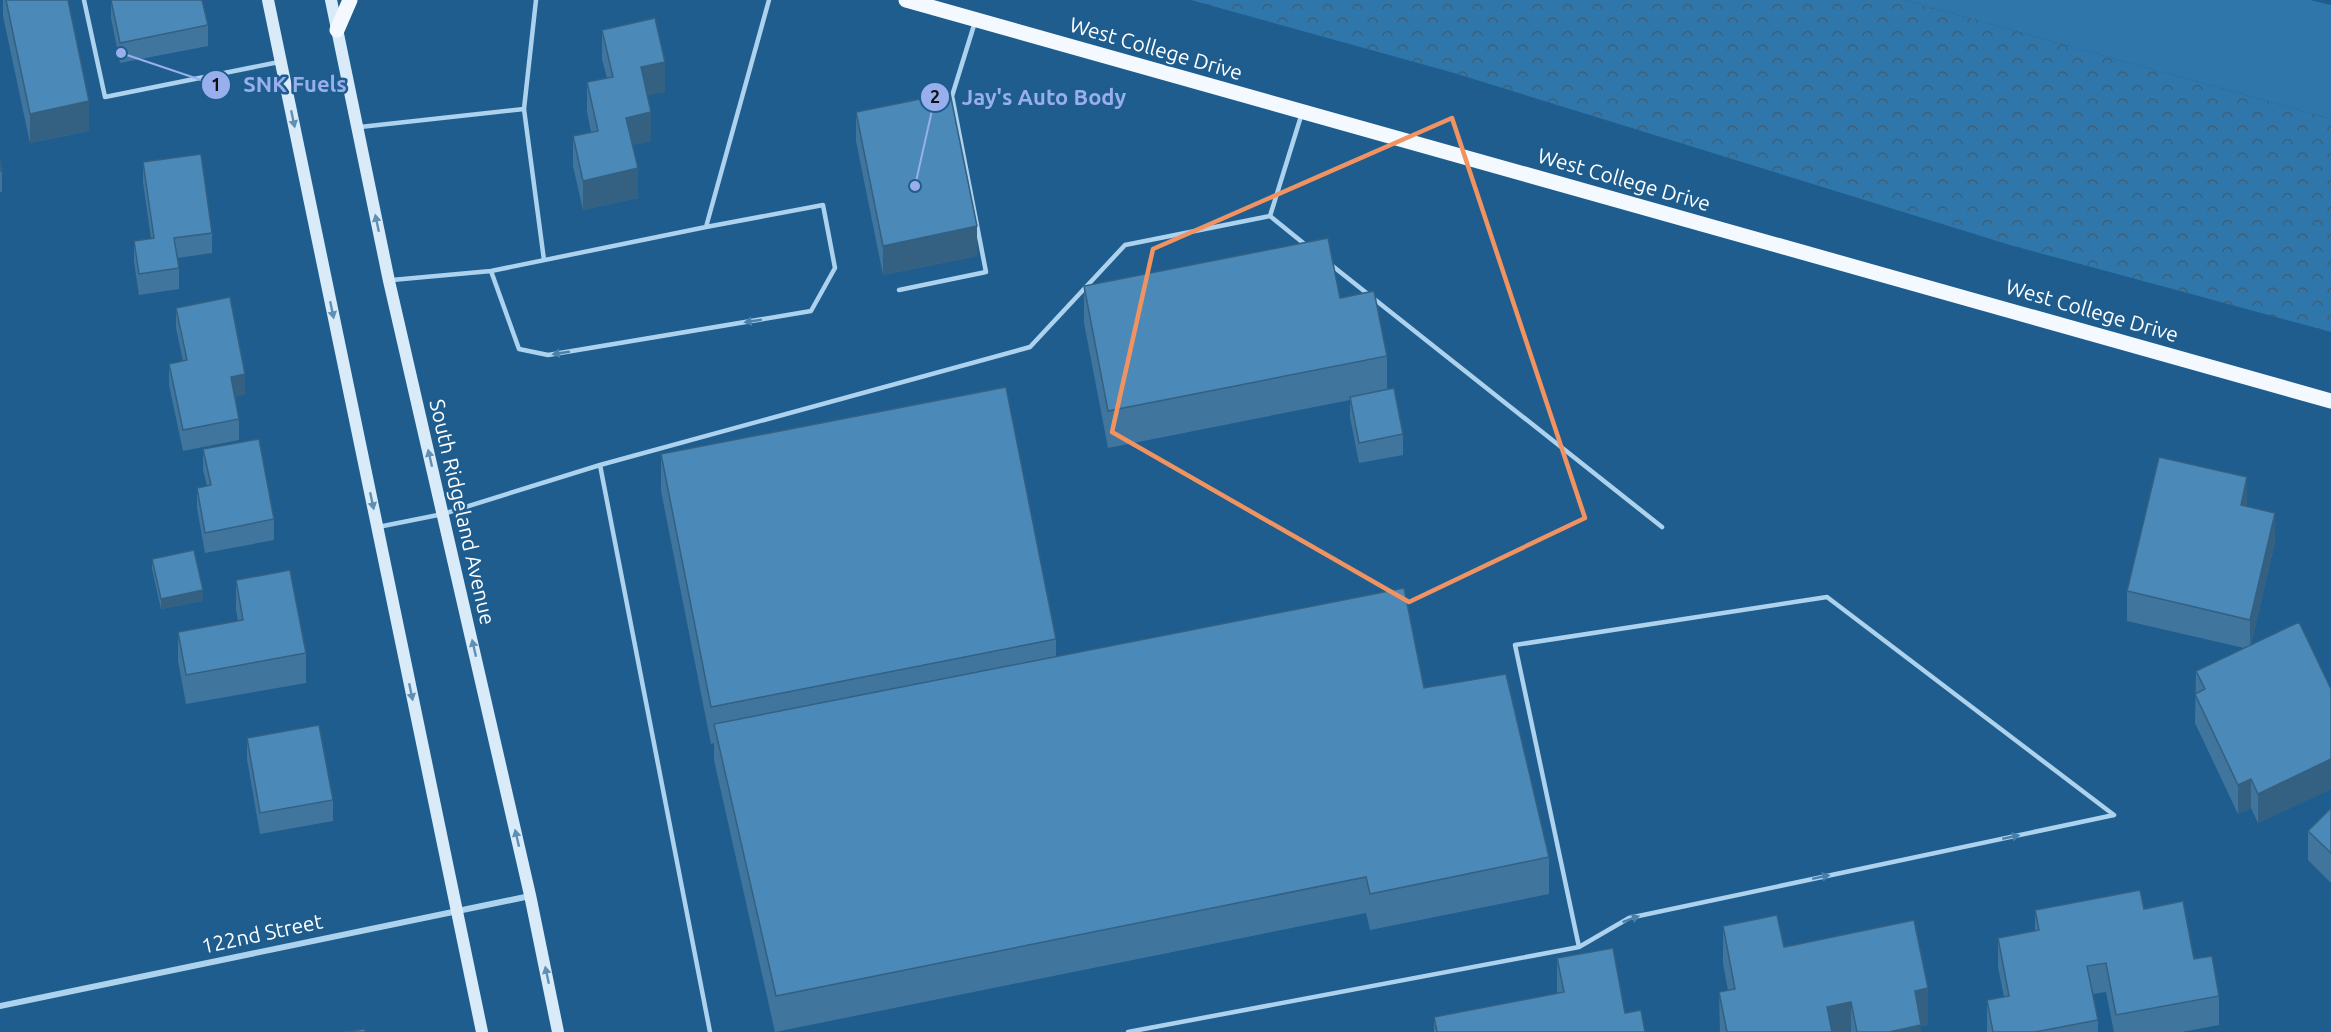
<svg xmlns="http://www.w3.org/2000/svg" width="2331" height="1032" viewBox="0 0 2331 1032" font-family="Ubuntu,sans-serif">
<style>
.grass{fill:#2f76aa}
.forest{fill:url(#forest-crowns)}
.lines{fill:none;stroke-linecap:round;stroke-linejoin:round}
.service{stroke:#add2ed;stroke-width:4.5}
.minor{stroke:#add2ed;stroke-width:6}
.secondary{stroke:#d9ebf9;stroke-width:12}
.primary{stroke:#f3f9ff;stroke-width:15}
.wall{fill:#40769e}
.shaded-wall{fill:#346081}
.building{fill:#4b89b8;stroke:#346081;stroke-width:1.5}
.oneway{fill:#5f8fb3}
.oneway2{fill:#4980aa}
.marked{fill:none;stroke:#f09361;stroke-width:4.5;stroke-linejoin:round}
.labels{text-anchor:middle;stroke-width:5;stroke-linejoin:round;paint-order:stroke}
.street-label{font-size:21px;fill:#fff;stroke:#1e5d8e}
.leader{fill:none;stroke:#99afed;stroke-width:2}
.callout-dot{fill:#99afed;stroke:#1e5d8e;stroke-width:2}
.mark-label{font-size:18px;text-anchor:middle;font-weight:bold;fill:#111}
.callout-label{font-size:22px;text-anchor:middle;font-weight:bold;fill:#99afed;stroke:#1e5d8e;stroke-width:5;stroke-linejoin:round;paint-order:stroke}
</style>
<defs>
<pattern id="forest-crowns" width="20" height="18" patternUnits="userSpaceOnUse" patternTransform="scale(1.5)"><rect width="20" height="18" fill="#2f76aa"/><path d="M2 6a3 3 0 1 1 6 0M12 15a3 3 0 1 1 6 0" fill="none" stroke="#3f5f76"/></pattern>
</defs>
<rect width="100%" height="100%" fill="#1e5d8e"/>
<path class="grass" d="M1904 0H2310L2331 5V119Z"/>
<path class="forest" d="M1191 0H1904L2331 119V332L2010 245 1454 73Z"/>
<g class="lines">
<path class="service" d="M84 0 105 97 279 62
M536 0 524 109 544 260
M360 127 524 109
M1270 216 1302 113
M1330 264 1662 527
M491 271 519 349 548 355 811 311 835 268 823 205 706 227
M392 280 491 271 706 227 769 0
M899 290 986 272 952 96 975 22
M600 465 1030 347 1125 245 1270 216 1307 246
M378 527 443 514 600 465 710 1032
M1579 947 1629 918 2114 815
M1128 1032 1579 947 1515 645 1827 597 2114 815"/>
<path class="minor" d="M0 1006 530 896"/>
<path class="secondary" d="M268 0 482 1032
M331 0 389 281 530 895 558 1032"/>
<path class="primary" d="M906 0 2331 401
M337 30 350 0"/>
</g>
<path class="wall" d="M3 0H68L89 131 30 143 3 16Z
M111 0H202L208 25V46L120 63 111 18Z
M602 30 665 92 647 95 651 141 633 145 638 198 583 210 573 166V136L591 132 587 112V82L607 78 602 59Z
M856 112 977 256 883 275 856 141Z
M0 160 2 171V192H0Z
M143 162 212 233V253L177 258 179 268V289L139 295 134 262V241L151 238 143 182Z
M1084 286 1340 298 1387 356V390L1403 434V455L1359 463 1350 417V400L1108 448 1084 323Z
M176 308 245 394 235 397 239 419V440L183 451 169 385V364L183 361 176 328Z
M203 449 274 519V540L205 553 197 508V488L207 486 203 470Z
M661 454 1056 639V657L1424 688 1549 857V894L1370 930 1366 913 775 1032 714 760V743L711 744 661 491Z
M2247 507 2275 542 2251 645 2331 689V789L2258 823 2251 808 2238 814 2195 723 2196 671 2244 648 2127 621V591Z
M152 559 203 601 161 609 152 569Z
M236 580 306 653V683L186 704 178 661V632L238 621 236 610Z
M247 738 333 800V821L260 834 247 759Z
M2331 808V883L2308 860V831Z
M2144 909 2194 959 2219 996V1025L2182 1032H2114L2106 992 2093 994 2098 1020V1032H1987V1000L2004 997 1998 967V938L2035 931V910Z
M1723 926 1784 947 1928 1025 1921 1026V1032H1720L1719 992 1728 991 1723 963Z
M1557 958 1625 1013 1645 1032H1434V1017L1557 994Z"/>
<path class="shaded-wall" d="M665 62V92L641 97V67Z
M89 101V131L30 143V114Z
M651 112V141L626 147V118Z
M638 168V198L583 210V181Z
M977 226V256L883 275V246Z
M245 374V394L231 398V377Z
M2247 477V507L2241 505Z
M2275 513V542L2250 649V620Z
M203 590V601L161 609V599Z
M2331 759V789L2258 823V794Z
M2251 779V808L2238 814V785Z
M1928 988V1025L1921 1026V1032H1889L1915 991Z
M1851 1002V1032H1827V1007Z"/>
<path class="building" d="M6 0H68L89 101 30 114Z
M111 0H202L208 25 120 43Z
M655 18 665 62 641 67 651 112 626 118 638 168 583 181 573 136 598 131 587 82 613 77 602 30Z
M950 93 977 226 883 246 856 112Z
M201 154 212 233 174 238 179 268 139 274 134 241 154 238 143 162Z
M0 160 2 171H0Z
M1328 238 1340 298 1374 291 1387 356 1108 411 1084 286Z
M230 297 245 374 231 377 239 419 183 430 169 364 187 360 176 308Z
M1006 387 1056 639 711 707 661 454Z
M1394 388 1403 434 1359 443 1350 397Z
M259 439 274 519 205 533 197 488 211 485 203 449Z
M2159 457 2247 477 2241 505 2275 513 2250 620 2127 591Z
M194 550 203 590 161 599 152 559Z
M290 570 306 653 186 675 178 632 243 620 236 580Z
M1404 588 1424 688 1506 674 1549 857 1370 894 1366 877 776 996 714 724Z
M2299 622 2331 689V759L2258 794 2251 779 2238 785 2195 694 2205 689 2196 671Z
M319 725 333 800 260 813 247 738Z
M2331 808V853L2308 831Z
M2140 890 2144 909 2183 901 2194 959 2212 956 2219 996 2116 1015 2106 963 2087 966 2098 1020 2035 1032H1993L1987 1000 2009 996 1998 938 2039 930 2035 910Z
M1777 915 1784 947 1914 920 1928 988 1915 991 1921 1025 1889 1032H1857L1851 1002 1827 1007 1832 1032H1727L1719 992 1735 989 1723 926Z
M1613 948 1625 1013 1641 1010 1645 1032H1437L1434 1017 1564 992 1557 958Z
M365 1029V1032H343Z"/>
<defs><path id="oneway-solid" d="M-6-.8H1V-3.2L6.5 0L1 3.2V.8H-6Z" transform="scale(1.5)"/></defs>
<g class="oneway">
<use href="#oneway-solid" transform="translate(293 119) rotate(78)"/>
<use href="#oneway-solid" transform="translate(377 223) rotate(-102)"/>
<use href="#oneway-solid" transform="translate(332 310) rotate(78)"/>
<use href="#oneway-solid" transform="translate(430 458) rotate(-103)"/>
<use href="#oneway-solid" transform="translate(372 501) rotate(78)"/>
<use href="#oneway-solid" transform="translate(474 648) rotate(-103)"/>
<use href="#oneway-solid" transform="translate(411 692) rotate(78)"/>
<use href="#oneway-solid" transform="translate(517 838) rotate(-103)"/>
<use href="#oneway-solid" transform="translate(547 975) rotate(-102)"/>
</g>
<g class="oneway2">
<use href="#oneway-solid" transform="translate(753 321) rotate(171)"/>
<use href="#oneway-solid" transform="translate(561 353) rotate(171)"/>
<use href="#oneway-solid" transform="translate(2011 837) rotate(-12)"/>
<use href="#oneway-solid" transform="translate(1821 877) rotate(-12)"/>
<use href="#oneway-solid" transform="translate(1631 919) rotate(-20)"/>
</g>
<path class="marked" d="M1452 118 1585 518 1409 602 1112 432 1153 249Z"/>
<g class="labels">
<g class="street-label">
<text transform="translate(1156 49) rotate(16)" y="7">West College Drive</text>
<text transform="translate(1624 180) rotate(16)" y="7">West College Drive</text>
<text transform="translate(2092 311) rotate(16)" y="7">West College Drive</text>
<text transform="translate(462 512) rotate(77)" y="7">South Ridgeland Avenue</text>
<text transform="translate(262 934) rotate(-12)" y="7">122nd Street</text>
</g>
</g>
<path class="leader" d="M121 53L216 85M915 186L935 97"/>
<g class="callout-dot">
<circle cx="121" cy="53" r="6"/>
<circle cx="915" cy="186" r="6"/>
<circle cx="216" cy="85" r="15"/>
<circle cx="935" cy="97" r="15"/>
</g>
<g class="mark-label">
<text x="216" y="91">1</text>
<text x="935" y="103">2</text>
</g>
<g class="callout-label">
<text x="295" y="92">SNK Fuels</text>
<text x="1044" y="105">Jay's Auto Body</text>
</g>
</svg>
